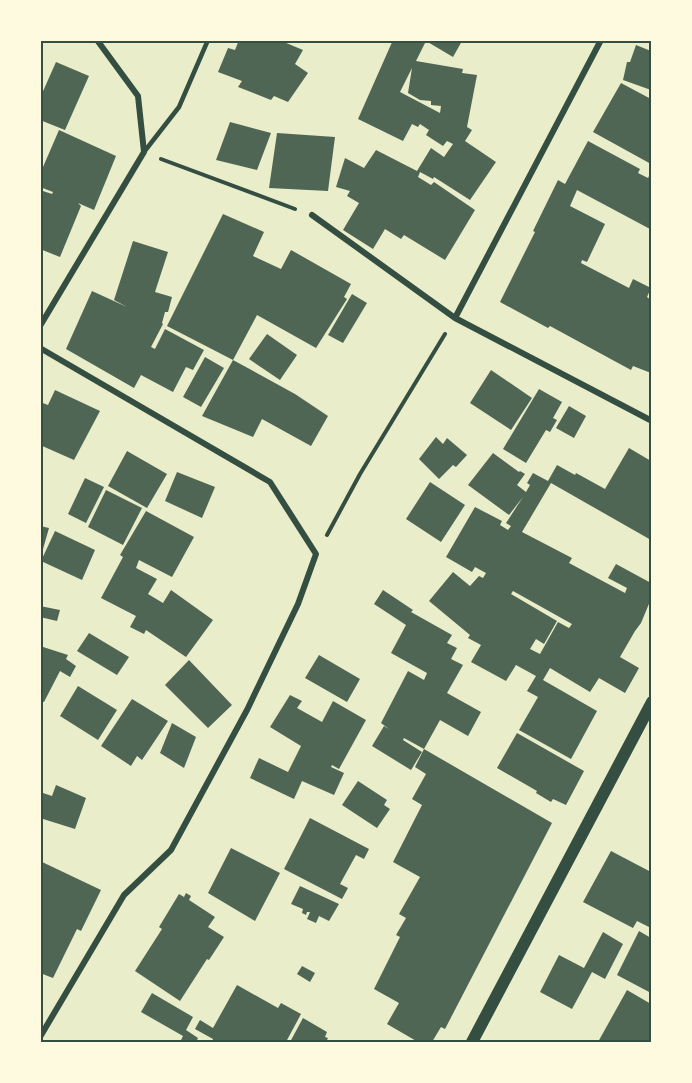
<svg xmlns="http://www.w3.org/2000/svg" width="692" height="1083" viewBox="0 0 692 1083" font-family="Karla,sans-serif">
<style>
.building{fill:#4f6655;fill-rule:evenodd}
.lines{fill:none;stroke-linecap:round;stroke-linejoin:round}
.path{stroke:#344e41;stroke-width:4}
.service{stroke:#344e41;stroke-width:4.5}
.minor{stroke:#344e41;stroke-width:6}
.secondary{stroke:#344e41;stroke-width:12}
.neatline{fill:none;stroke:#344e41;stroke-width:2}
</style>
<rect width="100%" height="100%" fill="#e9edc9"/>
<path class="building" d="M239 40H279L303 50 295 64 308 73 288 102 274 96 271 100 238 87 242 81 218 72 228 48 235 50Z
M393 40H460L462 41 453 57 426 41 416 61 463 69 462 73 477 75 467 127 472 130 465 141 496 162 470 200 434 177 433 179 420 172 418 177 431 185 434 182 475 210 445 260 404 235 401 239 385 229 373 249 343 230 359 203 347 196 350 191 336 187 345 158 364 168 376 150 417 171 431 148 444 157 453 144 447 141 443 146 426 135 429 130 420 124 418 127 412 124 403 141 358 119ZM412 68 408 93 420 100 431 101V105L441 106 440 113 400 92Z
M636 45 651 51V90L623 80 627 62H630Z
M56 62 89 76 65 130 40 120V98Z
M621 83 651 99V164L593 132Z
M230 122 271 133 257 170 216 160Z
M59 130 116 156 94 210 78 203 81 206 60 257 40 249V190L52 194 53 192 40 187V174Z
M277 133 335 137 328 191 269 188Z
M588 141 640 169 638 173 648 178 651 172V226L650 229 577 190 570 206 605 224 587 262 582 260 581 263 629 288 633 279 651 288 647 297 651 300V373L633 366 631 370 550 326 548 328 500 302 535 232 533 231 558 180 565 184Z
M223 214 264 232 253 256 281 269 291 250 351 284 344 297 347 299 316 348 257 315 233 360 295 394 328 416 311 446 262 419 253 437 202 416 233 360 167 326Z
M133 241 168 252 155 292 172 297 168 312H165L162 323 163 324 151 347 155 349 165 329 204 350 193 370 186 367 173 392 141 375 134 388 66 349 92 291 127 307 114 300Z
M352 294 367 303 343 343 328 335Z
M267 334 297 355 280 380 249 359Z
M205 357 224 368 201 407 183 397Z
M491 370 532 398 511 430 470 403Z
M539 389 562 402 553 418 557 420 550 432 546 430 526 463 503 449Z
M55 390 100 411 74 460 40 445V402L48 405Z
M569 406 586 416 574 438 556 428Z
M436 437 443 444 447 438 467 455 456 467 453 465 439 479 419 459Z
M629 448 651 461V540L551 483 522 532 572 558 569 563 625 593 627 588 608 578 616 564 651 583V599L641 623 635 631 620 657 639 668 625 693 599 678 590 692 550 668 543 680 597 711 571 759 519 730 538 697 527 691 536 676 516 665 506 681 471 662 481 645 468 638 470 635 429 601 453 572 470 586 479 576 483 578 486 573 475 567 472 572 446 557 475 507 502 521 500 525 508 530 511 526 506 523 523 497 509 515 468 485 493 453 519 472 520 471 525 474 517 485 526 492 530 485 527 483 533 473 548 481 557 465 575 475 576 473 605 489ZM513 591 572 624 569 628 558 622 540 654 530 649 536 639 544 644 557 621 511 594Z
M127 451 167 474 147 508 108 486Z
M177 472 215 487 202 518 165 501Z
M85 478 104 487 86 523 68 514Z
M430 482 465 505 441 542 406 519Z
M106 490 142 508 123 545 88 527Z
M146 511 194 537 172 577 139 560 136 568 157 579 148 594 163 603 171 590 213 620 186 657 146 630 144 634 130 627 136 616 101 598 123 557 120 555Z
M40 526 49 528 41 556H40Z
M55 531 95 550 82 580 41 561Z
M383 590 413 610 411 612 452 635 447 643 457 648 451 659 463 665 447 693 481 712 468 736 440 720 424 749 404 738 403 740 422 752 411 770 372 746 384 726 389 729 381 723 408 671 424 680 427 673 391 653 406 625 374 604Z
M40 606 60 610 57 621 40 617Z
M89 633 129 657 117 675 77 651Z
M40 646 68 655 66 659 76 666 70 677 60 671 44 702 40 701Z
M319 655 360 679 347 702 305 678Z
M189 660 232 705 208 728 165 685Z
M78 686 117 710 98 740 60 716Z
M290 695 302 701 297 708 322 722 333 701 366 720 339 769 332 765 331 767 344 773 334 795 302 781 294 799 250 778 259 758 288 772 301 746 270 727Z
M132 699 168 721 142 760 137 756 131 766 101 746Z
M172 723 196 737 184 768 160 753Z
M517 733 584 771 566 805 553 799 551 802 536 793 537 791 497 768Z
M424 749 552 823 445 1029 441 1027 432 1042H418L387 1024 399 1003 374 989 400 937 396 935 406 918 399 914 420 877 393 862 422 805 412 799 426 774 415 767Z
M358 781 387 800 384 805 390 809 377 828 342 805Z
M56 785 86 798 75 829 40 818V792L52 796Z
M310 818 369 849 364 859 356 855 340 884 348 888 342 899 284 869Z
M231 848 280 873 255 921 208 893Z
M611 851 651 872V928L637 921 633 928 583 902Z
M40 861 101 890 81 931 77 929 53 978 40 973Z
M300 886 339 904 329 921 319 916 316 923 307 919 310 912H307L306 915 302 913 303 909 291 904Z
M186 893 191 896 189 900 215 917 208 927 224 937 209 960 207 959 180 1001 135 971 162 929 159 927 179 894 184 897Z
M639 931 651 938V993L617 975Z
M603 932 623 944 605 979 592 972 572 1009 540 992 559 955 584 968Z
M302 966 315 973 310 982 297 974Z
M237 985 278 1008 281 1003 301 1014 286 1042H212L213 1039 195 1029 200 1020 213 1028Z
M627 990 651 1004V1042H598Z
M152 993 193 1017 186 1030 198 1038 196 1042H180L183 1036 141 1012Z
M303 1018 327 1032 325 1037 328 1038 326 1042H290Z"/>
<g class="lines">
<path class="path" d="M161 159 295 209
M327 535 360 474 445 334"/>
<path class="service" d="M144 152 179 107 208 40"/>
<path class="minor" d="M312 215 455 318 652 421
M455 318 601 40
M40 326 144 152 138 96 97 40
M40 348 270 482 316 554 298 604 247 710 171 850 124 895 40 1037"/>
<path class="secondary" d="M472 1042 652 702"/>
</g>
<rect width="692" height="1083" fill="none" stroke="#fefae0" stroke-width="84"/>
<rect x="42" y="42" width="608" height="999" class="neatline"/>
</svg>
